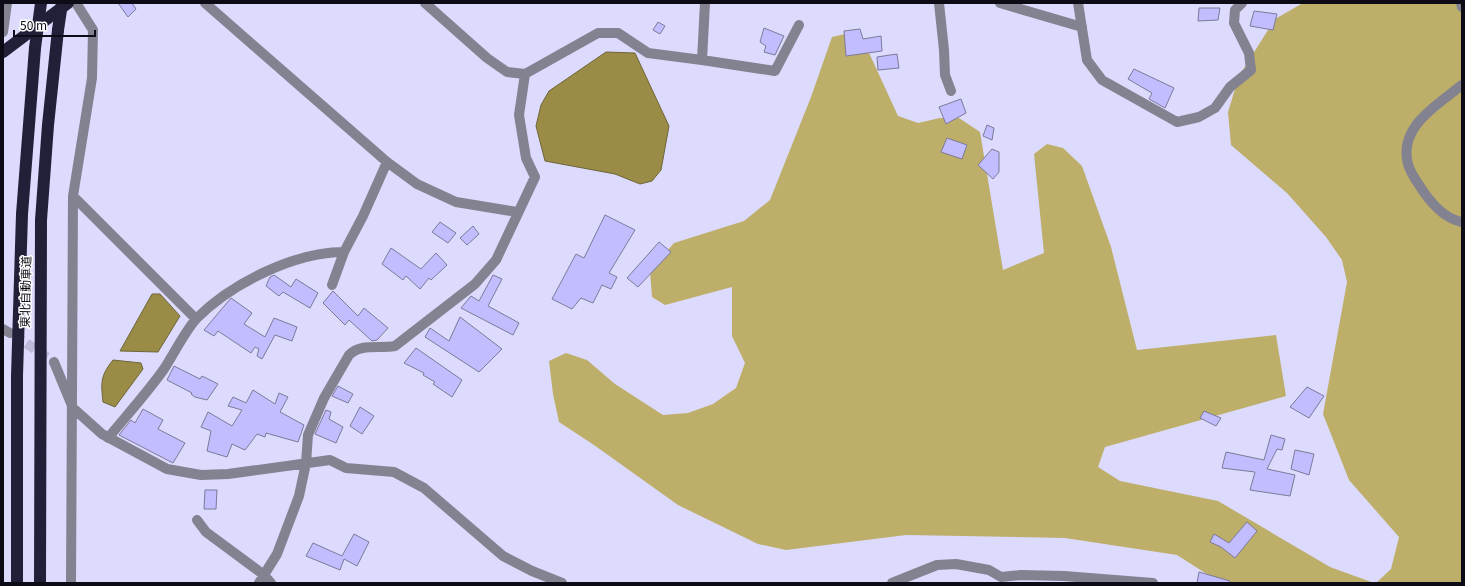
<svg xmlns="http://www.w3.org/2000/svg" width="1465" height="586" viewBox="0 0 1465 586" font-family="Georgia,'Noto Sans JP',serif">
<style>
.forest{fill:#bdae69}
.water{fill:#9a8b46;stroke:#6f6538}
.building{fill:#c2bdfe;stroke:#7c7a98}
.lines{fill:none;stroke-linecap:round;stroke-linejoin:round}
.minor-tunnel{stroke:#bdbbda;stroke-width:10;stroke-dasharray:10 5;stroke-linecap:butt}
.minor{stroke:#838290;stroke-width:10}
.highway{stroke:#222039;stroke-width:12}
.highway-bridge{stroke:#222039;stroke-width:12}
.labels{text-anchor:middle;stroke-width:3;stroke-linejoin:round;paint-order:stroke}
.street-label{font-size:12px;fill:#0c0b16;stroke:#fff}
</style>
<rect width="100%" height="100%" fill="#dcdafd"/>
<path class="forest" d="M1303 3H1462V583H1376L1391 569 1399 537 1349 480 1323 414 1347 282 1342 260 1326 237 1287 193 1231 145 1228 112 1239 76 1275 19Z
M854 32 870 55 898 116 918 123 940 118H959L980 132 1003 270 1044 253 1034 154 1047 144 1063 148 1082 166 1111 247 1137 350 1276 335 1286 396 1105 447 1098 467 1120 481 1218 501 1330 567 1374 583H1221L1177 555 1065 538 906 535 786 550 758 544 678 505 594 445 559 422 553 394 549 361 566 353 587 360 615 384 663 415 688 413 713 404 736 388 745 363 732 336V287L665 305 652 297 650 271 674 243 744 221 770 200 811 97 832 37Z"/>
<path class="water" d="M606 52 635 53 669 126 661 170 652 181 640 184 615 174 545 161 536 126 541 105 549 91Z
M152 294H160L180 316 158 352 120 351Z
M113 360 141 363 143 369 115 407 103 402C101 383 100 376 113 360Z"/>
<path class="building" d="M118 3H132L136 9 128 17Z
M1199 8H1220L1218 20 1198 21Z
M1254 11 1277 14 1273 30 1250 26Z
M658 22 665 26 660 34 653 30Z
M764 28 784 36 775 55 764 52 766 46 760 42Z
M860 29 863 39 881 36 882 51 846 56 844 31Z
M897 54 899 68 878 70 877 57Z
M1134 69 1174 88 1165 108 1149 99 1152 93 1128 79Z
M961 99 966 113 946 124 939 107Z
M987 125 994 128 992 140 983 136Z
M947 138 967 145 962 159 941 152Z
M992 149 999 152V172L993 179 978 165Z
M605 215 635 230 609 273 617 277 611 289 602 285 593 303 581 298 572 309 552 299 576 254 584 258Z
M440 222 456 233 448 243 432 232Z
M473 226 479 234 467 245 460 238Z
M659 242 671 252 638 287 627 278Z
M391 248 421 269 436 253 447 265 431 280 429 278 420 289 406 276 403 280 382 264Z
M274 275 291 287 296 279 318 293 310 308 283 292 279 296 266 286 270 277Z
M493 275 502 279 488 306 519 323 513 335 461 308 471 296 479 301Z
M333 291 358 316 364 308 388 328 377 340 372 341 349 320 345 325 323 303Z
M231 298 252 313 244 324 265 337 274 318 297 327 292 341 275 335 262 359 257 356 259 349 255 347 251 353 218 331 214 336 204 330Z
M460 317 502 349 479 372 425 337 430 328 449 341Z
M416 348 462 380 452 397 433 384 435 382 423 375 424 373 404 363Z
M174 366 200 379 202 376 218 384 207 400 195 397 191 394 192 393 167 380Z
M338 386 353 394 348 403 332 396Z
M1307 387 1324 396 1309 418 1290 407Z
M253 390 275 404 279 393 288 397 280 412 304 425 298 442 266 433 265 437 257 434 245 450 232 444 227 457 207 451 211 431 201 427 208 412 232 426 242 410 228 406 233 397 246 403Z
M360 407 374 416 362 434 350 426Z
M143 409 163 420 158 429 185 443 173 463 119 435 131 420 135 423Z
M326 410 331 412 329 419 343 427 336 443 315 434Z
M1204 411 1221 418 1216 426 1200 418Z
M1271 435 1285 439 1282 450 1277 449 1267 469 1295 475 1290 496 1250 490 1255 472 1222 468 1226 452 1264 460Z
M1295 450 1314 454 1309 475 1291 469Z
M205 490H217L216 509H204Z
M1247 522 1257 531 1235 558 1221 547 1210 542 1214 534 1229 543Z
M354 534 369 542 357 566 344 559 340 570 306 556 313 543 342 556Z
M1199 572 1230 581V583H1197Z"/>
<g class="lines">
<path class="minor-tunnel" d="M14 335 54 362"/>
<path class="minor" d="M205 3 387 162 417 184 456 202 517 212
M425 3 487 58 507 72 525 74 598 33H618L648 53 702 60 705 3
M939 3 944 50 945 75 951 91
M1000 3 1082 27
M1078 3 1087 60 1102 80 1177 122 1199 117 1215 108 1230 87 1251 70 1249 53 1234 23 1235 10 1242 3
M1461 3 1462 7
M3 32 7 3
M702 60 775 71 799 25
M1462 85C1437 105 1398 127 1408 164 1410 173 1418 183 1423 191 1432 204 1445 219 1462 222
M73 196 196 319
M332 285 344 252
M3 329 10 333
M54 362 73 408 102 434 167 469 201 475 228 474 330 460 346 468 394 472 424 488 503 556 532 571 562 583
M108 438C127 415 147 393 164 369 173 355 187 328 197 318 232 283 295 252 344 252L363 216 387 162
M197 520 206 532 264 575 271 583
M71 583 73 196 92 78 93 30 76 3
M259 583 277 554 299 496 306 463 308 435 324 398 349 355C361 343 379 349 395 346L475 284 496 260 535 177 526 158 519 115 525 74
M892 583 937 565 956 564 989 570 1001 577 1021 575 1064 576 1153 583"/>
<path class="highway" d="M3 52 68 3
M17 583V376L22 214 35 48
M40 583 41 220 48 125 58 30"/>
<path class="highway-bridge" d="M58 30 62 3
M35 48 41 3"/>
</g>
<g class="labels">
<g class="street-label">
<text transform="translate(26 292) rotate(-89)" y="4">東北自動車道</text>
</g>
</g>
<rect width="1465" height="586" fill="none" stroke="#0c0b16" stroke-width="8"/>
<path d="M14 30v6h81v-6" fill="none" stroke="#0c0b16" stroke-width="2"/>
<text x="20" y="30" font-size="12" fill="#0c0b16" stroke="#ffffff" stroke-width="3" paint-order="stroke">50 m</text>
</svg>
